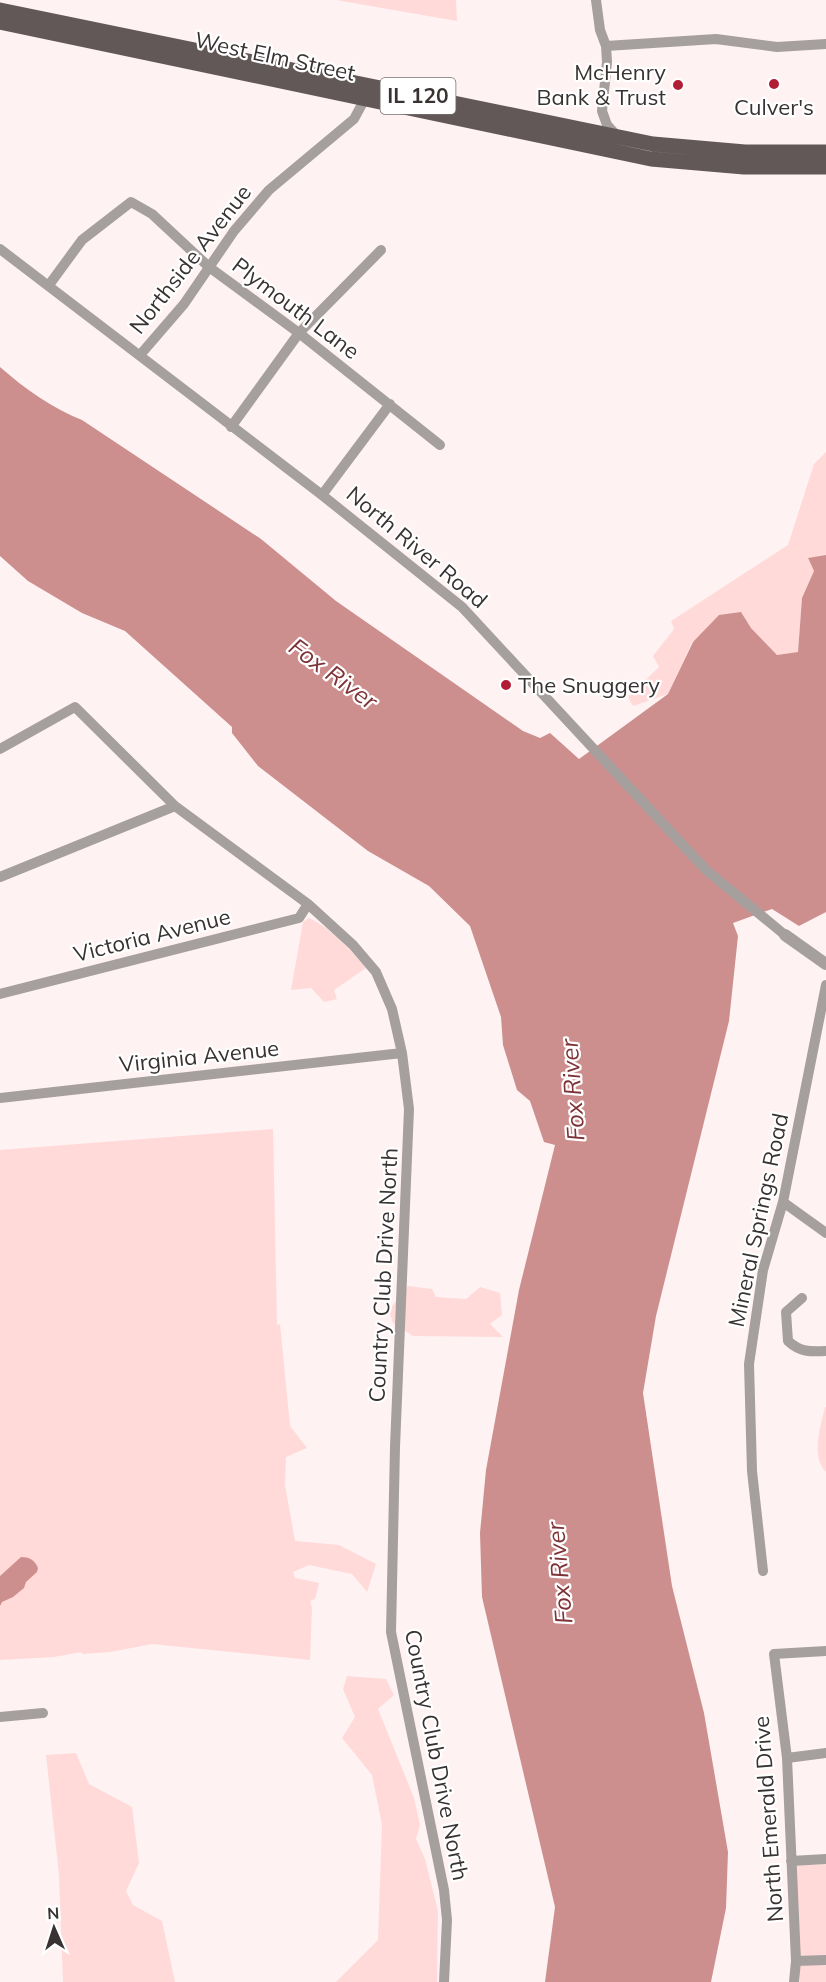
<svg xmlns="http://www.w3.org/2000/svg" width="826" height="1982" viewBox="0 0 826 1982" font-family="Mulish,sans-serif">
<style>
.green{fill:#ffdad9}
.water{fill:#cc8f8e}
.lines{fill:none;stroke-linecap:round;stroke-linejoin:round}
.minor{stroke:#a59f9e;stroke-width:10}
.tertiary{stroke:#a59f9e;stroke-width:12}
.primary{stroke:#635858;stroke-width:15}
.poi-dot{fill:#b01d34;stroke:#fff;stroke-width:2}
.labels{text-anchor:middle;stroke-width:4.5;stroke-linejoin:round;paint-order:stroke}
.shield{fill:#fff;stroke:#747070;stroke-width:1.5}
.shield-label{font-size:21px;font-weight:bold;fill:#383232}
.street-label{font-size:22px;fill:#383232;stroke:#fff}
.poi-label{font-size:22px;fill:#383232;stroke:#fff;text-anchor:end}
.water-label{font-size:24px;font-style:italic;fill:#7d3236;stroke:#fff}
</style>
<rect width="100%" height="100%" fill="#fff2f2"/>
<path class="green" d="M336 0H456L457 21Z
M826 452V555L808 559 814 571 802 598 798 652 777 655 751 628 741 612 692 642 668 694 633 706 628 697 659 667 653 656 674 629 671 621 788 545 814 464Z
M309 918C332 929 350 949 366 968L334 990 337 999 324 1002 311 988 291 990 303 922Z
M273 1129 277 1325 280 1324 290 1426 307 1448 286 1457 285 1485 295 1541 339 1545 376 1564 367 1592 352 1574 309 1565 293 1572 295 1578 319 1583 315 1599 310 1601 312 1608 310 1660 152 1644 110 1652 83 1654 81 1652 54 1657 0 1660V1150Z
M408 1286 432 1289 436 1297 466 1299 480 1287 500 1293 502 1315 490 1324 503 1337 413 1336 393 1323 389 1310Z
M825 1407H826V1472C810 1456 821 1426 825 1407Z
M347 1676 386 1679 394 1695 378 1709 414 1798 420 1825 416 1839 425 1859 438 1911 437 1982H336L378 1940 382 1825 372 1775 342 1738 355 1717 343 1689Z
M76 1753 89 1784 132 1807 139 1863 126 1891 133 1905 162 1921 175 1982H63L59 1875 46 1755Z
M826 1864V1982H800L796 1865Z"/>
<path class="water" d="M0 367C25 389 52 408 82 420L261 539 336 601 523 731 540 738 550 733 579 759 668 694 693 642 719 615 741 612 751 628 777 655 798 652 802 598 814 571 808 558 826 555V912L799 926 772 909 733 923 738 936 729 1021 656 1316 643 1393 672 1586 704 1713 728 1852 726 1908 711 1982H545L555 1907 482 1597 480 1533 486 1470 519 1290 555 1145 544 1142 530 1101 517 1090 503 1045 501 1017 470 926 429 886 368 851 258 766 232 733V727L125 631 82 613 28 581 0 556Z
M21 1557C29 1557 35 1560 38 1568L37 1572 26 1582 24 1588 13 1597 2 1602 0 1606V1576Z"/>
<g class="lines">
<path class="minor" d="M596 0 600 30 606 46 607 62 602 111 607 125 618 137
M606 46 716 39 777 47 826 44
M0 249 322 495 462 607 706 870 785 935
M49 285 82 240 131 202 152 214 209 267 299 333 440 445
M140 355 184 304 234 231 269 190 354 119 368 93
M231 427 299 333 381 250
M322 495 390 404
M0 749 75 707 175 806 308 904 353 945 376 972 392 1009 402 1053 409 1109 395 1447 391 1632 444 1890 447 1920 444 1982
M0 877 175 806
M0 994 299 918 308 904
M0 1098 402 1053
M783 1202 826 1233
M802 1298 786 1312 788 1341C800 1352 810 1352 826 1351
M763 1571 752 1471 749 1364 763 1270 783 1202 826 985
M0 1717 43 1713
M787 1758 826 1753
M791 1861 826 1859
M796 1961 826 1960
M794 1982 796 1961 787 1758 774 1654 826 1651"/>
<path class="tertiary" d="M785 935 826 964"/>
<path class="primary" d="M0 10 653 144 745 152H826
M0 22 651 159 744 167H826"/>
</g>
<g class="poi-dot">
<circle cx="774" cy="84" r="6"/>
<circle cx="678" cy="85" r="6"/>
<circle cx="506" cy="685" r="6"/>
</g>
<g class="labels">
<rect class="shield" x="380.5" y="78" width="75" height="36" rx="4.5"/>
<g class="shield-label">
<text x="418" y="103">IL 120</text>
</g>
<g class="street-label">
<text transform="translate(275 56) rotate(12)" y="8">West Elm Street</text>
<text transform="translate(190 259) rotate(-52)" y="8">Northside Avenue</text>
<text transform="translate(296 308) rotate(37)" y="8">Plymouth Lane</text>
<text transform="translate(417 547) rotate(40)" y="8">North River Road</text>
<text transform="translate(152 935) rotate(-14)" y="8">Victoria Avenue</text>
<text transform="translate(199 1056) rotate(-6)" y="8">Virginia Avenue</text>
<text transform="translate(758 1220) rotate(-78)" y="8">Mineral Springs Road</text>
<text transform="translate(383 1275) rotate(-87)" y="8">Country Club Drive North</text>
<text transform="translate(437 1755) rotate(79)" y="8">Country Club Drive North</text>
<text transform="translate(768 1819) rotate(-94)" y="8">North Emerald Drive</text>
</g>
<g class="poi-label">
<text x="666" y="80">McHenry<tspan x="666" dy="25">Bank &amp; Trust</tspan></text>
<text x="774" y="115" text-anchor="middle">Culver's</text>
<text x="518" y="693" text-anchor="start">The Snuggery</text>
</g>
<g class="water-label">
<text transform="translate(333 674) rotate(36)" y="8">Fox River</text>
<text transform="translate(573 1090) rotate(-94)" y="8">Fox River</text>
<text transform="translate(560 1573) rotate(-95)" y="8">Fox River</text>
</g>
</g>
<g transform="translate(54 1928) rotate(357)" stroke="#ffffff" stroke-width="4.5" paint-order="stroke">
<path d="M0-4.5L10 22L0 15L-10 22Z" fill="#383232"/>
<text y="-9" font-size="16" font-weight="bold" text-anchor="middle" fill="#383232">N</text>
</g>
</svg>
